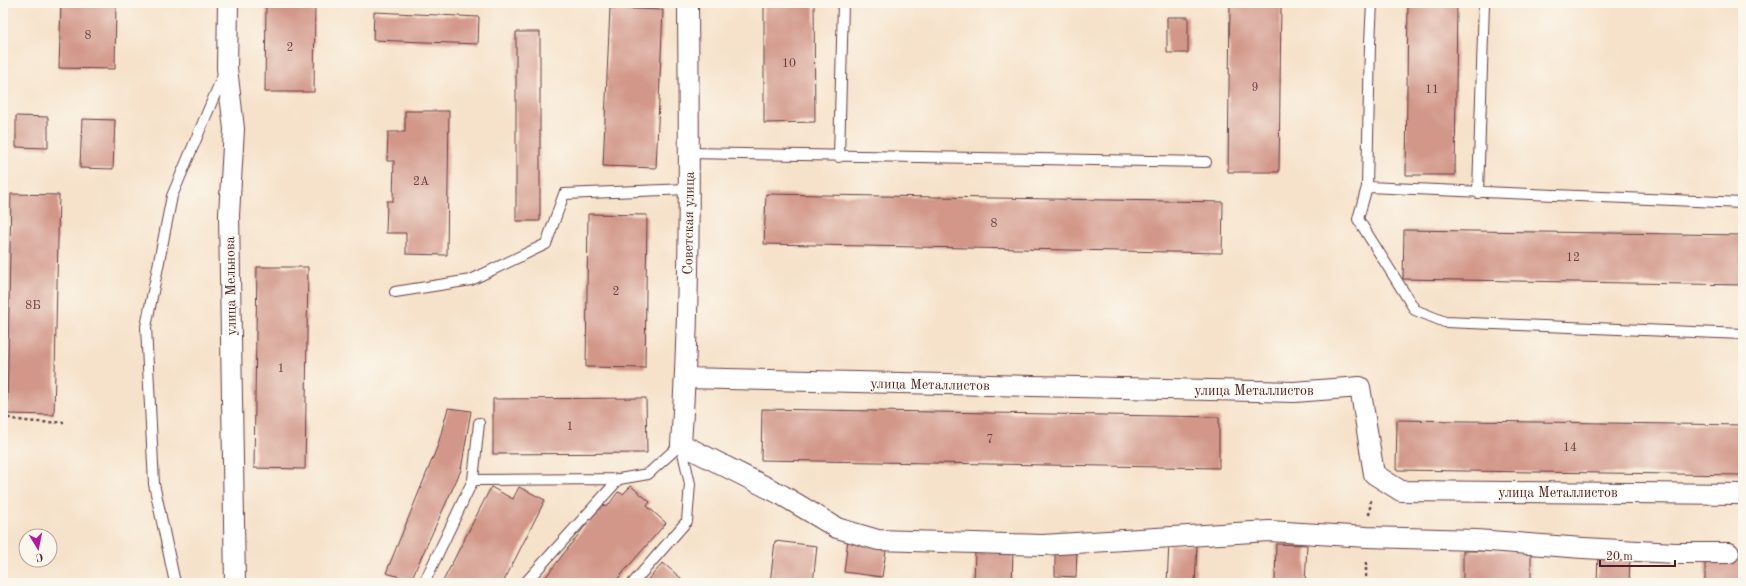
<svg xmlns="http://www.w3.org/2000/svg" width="1746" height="586" viewBox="0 0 1746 586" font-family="'Old Standard TT',serif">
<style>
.building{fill:#d29789}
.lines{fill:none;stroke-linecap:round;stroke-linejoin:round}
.service-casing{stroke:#643c43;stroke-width:12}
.minor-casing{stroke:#643c43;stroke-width:22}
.path{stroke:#643c43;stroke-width:2.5;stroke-dasharray:3 3;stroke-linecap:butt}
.service{stroke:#fff;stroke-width:10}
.minor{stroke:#fff;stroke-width:20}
.labels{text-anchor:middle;stroke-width:3;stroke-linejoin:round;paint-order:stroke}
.number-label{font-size:12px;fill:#6c3d42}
.street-label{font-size:14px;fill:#4a1f2b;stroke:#fbf7ec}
</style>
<rect width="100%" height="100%" fill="#fbf7ec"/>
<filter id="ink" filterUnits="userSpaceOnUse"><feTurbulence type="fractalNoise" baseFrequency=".025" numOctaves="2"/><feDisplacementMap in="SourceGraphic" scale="8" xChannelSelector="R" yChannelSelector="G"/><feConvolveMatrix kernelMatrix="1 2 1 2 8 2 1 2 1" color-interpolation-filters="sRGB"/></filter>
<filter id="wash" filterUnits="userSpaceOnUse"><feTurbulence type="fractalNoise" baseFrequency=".012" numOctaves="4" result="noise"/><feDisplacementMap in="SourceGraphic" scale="16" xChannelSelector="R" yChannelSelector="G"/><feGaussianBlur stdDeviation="0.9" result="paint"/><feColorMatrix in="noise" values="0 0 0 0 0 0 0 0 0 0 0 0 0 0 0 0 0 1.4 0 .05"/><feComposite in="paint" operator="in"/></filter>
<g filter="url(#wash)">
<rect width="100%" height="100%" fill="#f6e2ca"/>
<g id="blocks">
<path class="building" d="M61 3H116L115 69 59 68Z
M266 3H315L314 92H265Z
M764 3H814L815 122 764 123Z
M1230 3H1281L1279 172H1228Z
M1408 3H1457L1455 175H1406Z
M610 8 663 10 656 168 603 166Z
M374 12 479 17 478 44 373 40Z
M1167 17H1188V53H1167Z
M516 32H540V221H516Z
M405 111H449L447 255 406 254V233H386L387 201H393L394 161H387L388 132H405Z
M16 116 48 117V148L16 147Z
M82 119 115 120 113 169 80 168Z
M11 194 59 195 54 415 7 414Z
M766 194 1223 202 1222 253 764 244Z
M588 214 647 215 645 368 586 367Z
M1404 230 1743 235V285L1403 279Z
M257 267H308L305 469 254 468Z
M646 398 647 453 493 454V399Z
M448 408 471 411 461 470 411 580 386 573 438 445Z
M762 409 1219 417V468L761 460Z
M1397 420 1743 425V475L1396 470Z
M631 486 650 502 647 506 666 523 614 583H541L602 504 607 507 618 492 623 494Z
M491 487 513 499 519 487 545 500 503 583H442Z
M848 539 887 544 882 577 844 572Z
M775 541 817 546 813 583H770Z
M1169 544 1197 545 1195 583H1167Z
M1276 544 1307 545 1305 583 1275 582Z
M1055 547 1077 548 1076 577 1055 576Z
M975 551 1013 552 1012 583H974Z
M1463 551H1531V583H1463Z
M1598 554 1630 555 1629 583H1597Z
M1705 557H1742L1741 583H1705Z
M663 563 682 579 678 583H645Z"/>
</g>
</g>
<g filter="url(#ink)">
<use href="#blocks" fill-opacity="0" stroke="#643c43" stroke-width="1"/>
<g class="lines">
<defs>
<path id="service" d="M1372 3 1370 43 1367 187 1743 203
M689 153 1206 162
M839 157 843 3
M1367 187 1358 219 1415 310 1445 322 1743 334
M1478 193 1484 3
M395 292 471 280 546 244 564 194 688 189
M473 480 479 423
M175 583 154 484 146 327 172 196 224 73
M424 583 473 480 619 479 648 474 681 444
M525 583 619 479
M633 583 687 521 690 484 681 444"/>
<path id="minor" d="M228 3 227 68 234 129 229 215 235 583
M688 3C689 150 691 297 681 444L782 495 837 528 878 540 1043 545 1269 531 1367 537 1476 540 1583 548 1675 553H1729
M685 378 1294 392 1360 387 1374 474 1401 491 1743 494"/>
</defs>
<use href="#service" class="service-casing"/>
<use href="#minor" class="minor-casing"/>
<path class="path" d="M3 408 5 417C24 422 44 423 64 422
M1369 515 1371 500
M1366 583V560"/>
<use href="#service" class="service"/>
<use href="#minor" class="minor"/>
</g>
</g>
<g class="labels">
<g class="number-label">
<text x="88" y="39">8</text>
<text x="290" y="51">2</text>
<text x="789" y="67">10</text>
<text x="1255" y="91">9</text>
<text x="1432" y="93">11</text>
<text x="421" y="185">2А</text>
<text x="994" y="227">8</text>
<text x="1573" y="261">12</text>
<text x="616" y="295">2</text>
<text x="33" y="309">8Б</text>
<text x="281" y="372">1</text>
<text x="570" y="430">1</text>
<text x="990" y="443">7</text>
<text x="1570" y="451">14</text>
</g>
<g class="street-label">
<text transform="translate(688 223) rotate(-89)" y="5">Советская улица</text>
<text transform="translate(230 286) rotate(-91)" y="5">улица Мельнова</text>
<text transform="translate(930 384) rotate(1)" y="5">улица Металлистов</text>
<text x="1254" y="395">улица Металлистов</text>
<text x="1558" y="497">улица Металлистов</text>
</g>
</g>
<rect width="1746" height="586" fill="none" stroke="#fbf7ec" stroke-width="16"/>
<g transform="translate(38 548) rotate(170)"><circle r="19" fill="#fbf7ec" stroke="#b4a19f"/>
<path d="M0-3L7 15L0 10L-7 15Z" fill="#b5179e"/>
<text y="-6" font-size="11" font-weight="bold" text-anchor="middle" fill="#4a1f2b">С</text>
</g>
<path d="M1600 560v6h75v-6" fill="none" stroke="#4a1f2b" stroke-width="2"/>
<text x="1606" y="560" font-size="12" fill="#4a1f2b" stroke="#fbf7ec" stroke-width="3" paint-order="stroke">20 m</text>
</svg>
